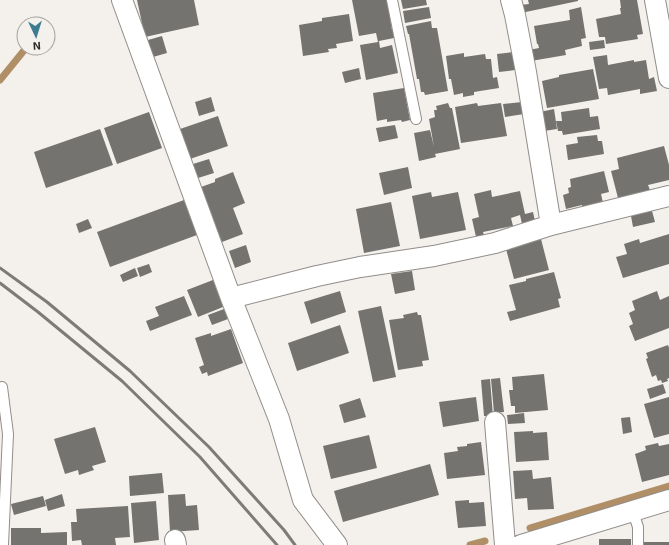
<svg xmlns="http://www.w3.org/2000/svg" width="669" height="545" viewBox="0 0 669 545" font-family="'Exo 2',sans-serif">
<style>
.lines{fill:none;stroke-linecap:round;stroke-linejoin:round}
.stream{stroke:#b18f66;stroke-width:7}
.building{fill:#75736f}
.service-casing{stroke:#918e8b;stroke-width:12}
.minor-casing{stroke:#918e8b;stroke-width:22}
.service{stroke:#fff;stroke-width:10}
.minor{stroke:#fff;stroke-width:20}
.rail{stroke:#7c7b78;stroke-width:3}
</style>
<rect width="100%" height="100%" fill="#f4f1ed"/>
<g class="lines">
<path class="stream" d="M0 80 26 48
M530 528 669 486
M470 545 485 541"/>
</g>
<path class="building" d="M137 0H194L199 25 145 37Z
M352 0H387L392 30H393L394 38 379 41 380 48 392 45 398 73 366 80 360 45 378 42 376 33 359 36Z
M401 0H426L427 5 403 9Z
M528 0H578V1L521 13 520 5 529 4Z
M620 0H637L643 34 637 35 638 39 606 44 605 37H599L596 19 621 14 620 8H621Z
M429 7 431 18 405 23 403 11Z
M581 7 586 38 581 39 582 46 565 50 566 55 531 61 529 50 539 48 538 44H537L534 26 570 20 569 10Z
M349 14 353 41 336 44 337 48 328 49 329 52 303 56 299 25 322 21V18Z
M431 21 432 28H437L448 91 425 95 424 92H421L419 79H417L409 34H408L406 26Z
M162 36 167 53 153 57 148 40Z
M604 40 605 48 590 50 589 42Z
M513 52 515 70 499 72 497 54Z
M464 53V57L485 54 486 59H491L493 78 497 77 499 88 474 92V95L463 97V93L454 95 451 79H449L446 56Z
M607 55 608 65 634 60V62L646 60 649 79 654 77 657 91 640 94V89L608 95 607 88 599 89 593 57Z
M359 68 361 79 345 83 342 72Z
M593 69 599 99 547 108 542 81 559 77V75Z
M404 88 410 120 402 122 401 120 387 122V119L377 121 373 93Z
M211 97 215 111 199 116 195 102Z
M522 102 524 114 505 117 503 104Z
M448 103 450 108H452L460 149 435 154 436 157 419 161 414 133 430 130 434 147 429 119 435 117 434 110H437L436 106Z
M477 103 478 106 501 103 507 136 461 143 455 107Z
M589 108 590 117 598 116 600 129 563 135 562 131H558L556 121H562L561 112Z
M554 109 557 129 544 131 540 112Z
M149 112 162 148 117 164 104 128Z
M218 116 228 146 190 159 180 129Z
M395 125 398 138 379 142 376 128Z
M100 129 113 165 46 188 34 152Z
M597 135 598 141H602L604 154 568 160 566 145 578 143 577 137Z
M664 146 669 165V180L648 185 650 190 618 198 611 171 619 169 617 158Z
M209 159 214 173 198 178 193 164Z
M408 167 412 188 384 195 379 173Z
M604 171 609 192 601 194 603 203 582 208V205L566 209 563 195 569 193 568 188 571 187 570 179Z
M233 172 245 203 233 208 243 234 222 242 201 187 215 182V179Z
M491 190 492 197 520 191 525 214 533 212 535 221 522 224 520 215 511 218 513 226 483 232 484 235 476 237 472 219 479 217 474 194Z
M431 192 432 197 458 192 466 230 420 239 412 196Z
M184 200 197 235 110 267 97 232Z
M391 202 400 246 364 253 356 209Z
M652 211 655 222 633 227 631 216Z
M88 219 92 228 79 233 76 224Z
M669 234V264L623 278 616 257 627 254 624 244 639 239 640 243Z
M541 239 549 270 514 279 506 249Z
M246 245 251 262 235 268 229 251Z
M149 264 152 272 140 277 137 268Z
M135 268 138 276 123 282 120 275Z
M412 271 415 290 395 294 391 274Z
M554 272 561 298 558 299 560 307 510 321 507 312 516 310 509 285 526 281V279Z
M213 280 223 307 198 317 187 290Z
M340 291 346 312 311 324 304 302Z
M657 291 660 300 669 296V328L635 341 629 326 633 324 629 313 635 310 632 301Z
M184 296 192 315 150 331 146 321 159 316 155 307Z
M381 306 396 377 373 382 358 311Z
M224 309 228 319 212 325 208 315Z
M417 312 418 315H421L429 360 422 361 423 366 398 370 389 320 404 318 403 315Z
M340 325 349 353 297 371 288 343Z
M231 329 243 363 208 376 207 372 202 374 199 367 204 365 195 338 211 333V336Z
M668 345 669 348V378L667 379 668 381 662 383 661 380 658 381 656 375 652 377 646 359 648 358 646 353Z
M544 374 548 410 515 413V406H511L509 390H513L512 377Z
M500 378 504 412 494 413 491 379Z
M490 379 493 416H484L481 380Z
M663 384 666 393 650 399 647 389Z
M476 397 479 421 443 427 439 402Z
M669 397V434L654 438 644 404Z
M360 398 366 417 344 423 339 405Z
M524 413 525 423 508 424 507 415Z
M630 417 632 432 623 434 621 418Z
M95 427 106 462 92 466 94 470 79 475 78 470 65 474 54 439Z
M533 431V433L547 432 549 460 516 462 514 432Z
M369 435 377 468 331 479 323 446Z
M481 442 485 475 447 479 444 453 458 451 457 447 467 446V444Z
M658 443 659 446 669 444V475L642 482 635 454 646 450 645 446Z
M430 464 439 495 343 522 334 491Z
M532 470 533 479 551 477 554 509 528 510 527 498 515 499 513 471Z
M162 473 164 493 130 496 129 476Z
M62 494 65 506 48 511 45 500Z
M185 494 186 506 197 505 199 530 170 532 168 495Z
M43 496 46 506 14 515 11 504Z
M469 500V503L484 502 486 526 458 528 455 501Z
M156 501 159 540 134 543 131 503Z
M128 506 130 537 115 538 116 545H82L81 540 72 541 71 522H77L76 509Z
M11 528H41V533L67 532V545H11Z
M599 539H631V545H599Z
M644 542H669V545H644Z"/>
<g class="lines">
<defs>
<path id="service" d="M392 0 416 119
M2 387 8 434 3 545
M633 512 638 527V545"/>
<path id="minor" d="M122 0 231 298 279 419 303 500 337 545
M511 0 515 15 526 72 551 225 669 196
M655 0 669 78
M231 298 317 276 360 267 434 256 495 243 551 225
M495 422 505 545
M175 540 176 545
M521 545 669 500"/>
</defs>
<use href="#service" class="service-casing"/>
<use href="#minor" class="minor-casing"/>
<use href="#service" class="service"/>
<use href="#minor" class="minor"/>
<path class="rail" d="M0 268 47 302 130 371 209 447 284 530 295 545
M0 283 38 312 122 381 200 457 277 545"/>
</g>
<g transform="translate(36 36) rotate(176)"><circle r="19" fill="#f4f1ed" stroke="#a3a19e"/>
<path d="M0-3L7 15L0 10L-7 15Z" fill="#3d7c90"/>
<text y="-6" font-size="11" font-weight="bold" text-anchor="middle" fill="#292827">N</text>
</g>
</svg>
